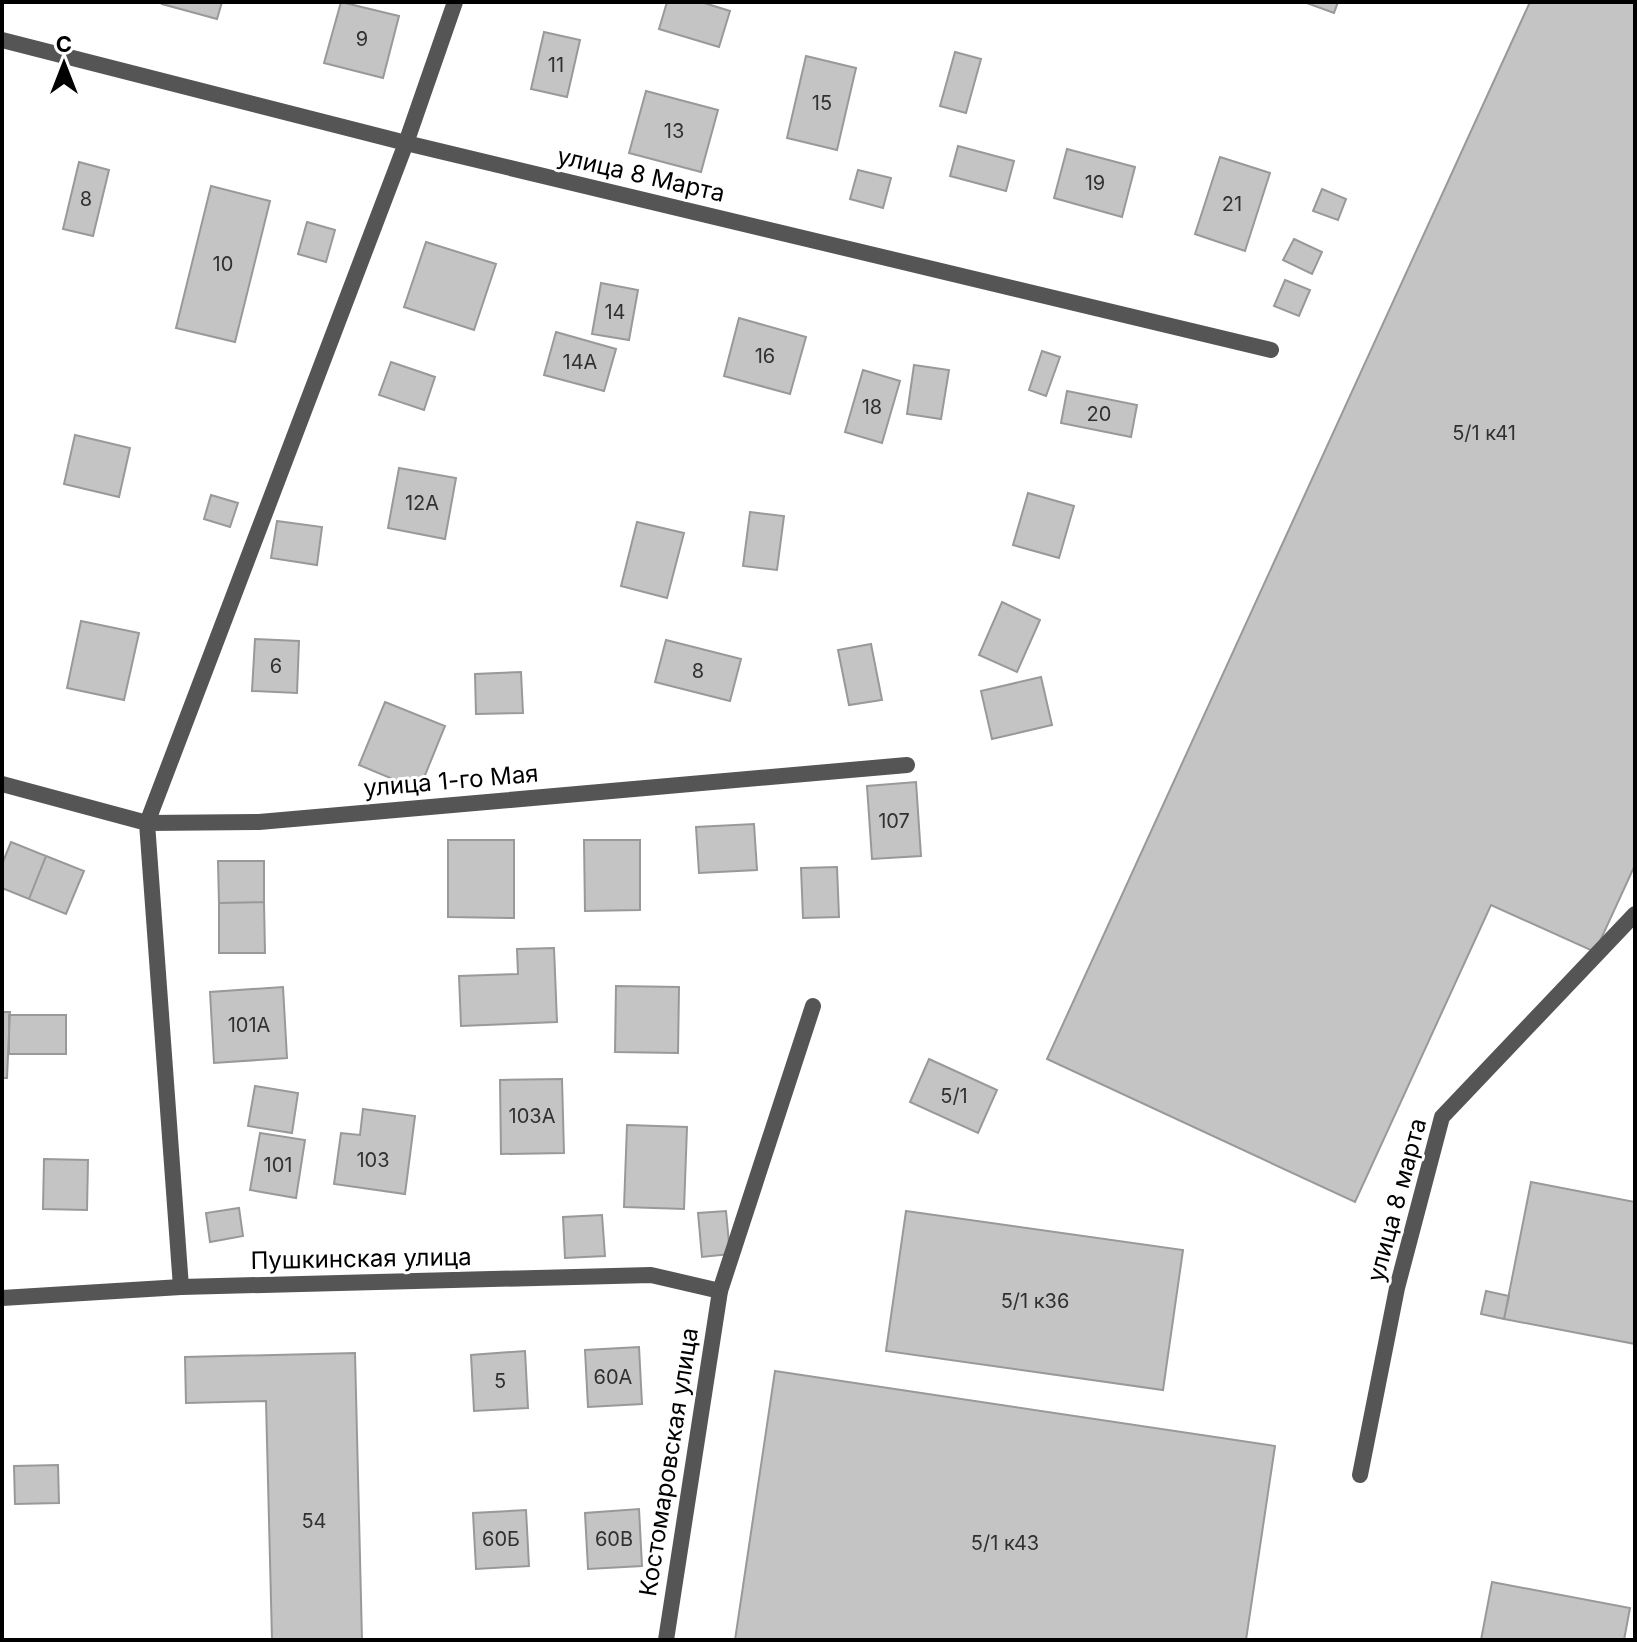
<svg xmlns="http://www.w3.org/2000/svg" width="1637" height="1642" viewBox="0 0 1637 1642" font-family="Inter,sans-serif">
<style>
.building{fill:#c4c4c4;stroke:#999;stroke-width:2}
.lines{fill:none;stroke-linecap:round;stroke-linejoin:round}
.service{stroke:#555;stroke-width:16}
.minor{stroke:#555;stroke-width:16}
.tertiary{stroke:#555;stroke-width:16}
.labels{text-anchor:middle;stroke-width:6;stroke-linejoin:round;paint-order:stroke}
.number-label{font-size:20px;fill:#313131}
.street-label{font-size:24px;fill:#000;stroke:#fff}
</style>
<rect width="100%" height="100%" fill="#fff"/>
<path class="building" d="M163 2H222L217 19 162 4Z
M341 2 399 16 383 78 324 63Z
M667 2H701L730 11 719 47 659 29Z
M1304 2H1338L1334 13Z
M1530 2H1635V865L1595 952 1491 905 1355 1202 1047 1059Z
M544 32 580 40 567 97 531 89Z
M955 52 981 59 966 113 940 106Z
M806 56 856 68 837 150 787 138Z
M646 91 718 110 701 172 629 153Z
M958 146 1014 161 1006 191 950 176Z
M1067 149 1135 167 1122 217 1054 198Z
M1220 157 1270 173 1245 251 1195 234Z
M79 162 109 170 93 236 63 229Z
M858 170 891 178 883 208 850 199Z
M211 186 270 201 235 342 176 328Z
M1322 189 1346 199 1338 220 1313 211Z
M307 222 335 230 326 262 298 254Z
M1294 239 1322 252 1312 274 1283 260Z
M426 242 496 264 474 330 404 307Z
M1285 280 1310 290 1299 316 1274 306Z
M601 283 638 290 629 340 592 334Z
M739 318 806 337 790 394 724 376Z
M556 332 616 349 604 391 544 375Z
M1042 351 1060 357 1046 396 1029 390Z
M391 362 435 377 424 410 379 395Z
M914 365 949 370 941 419 907 414Z
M863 370 900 381 882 443 845 432Z
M1067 391 1137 405 1131 437 1061 423Z
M75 435 130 448 119 497 64 484Z
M399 468 456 478 445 539 388 528Z
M1028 493 1074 506 1059 558 1013 545Z
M211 495 238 503 230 527 204 519Z
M750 512 784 516 777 570 743 566Z
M277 521 322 527 317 565 271 558Z
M637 522 684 533 667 598 621 586Z
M1002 602 1040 620 1017 672 979 655Z
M81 621 139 633 124 700 67 688Z
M255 639 299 641 297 693 252 691Z
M666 640 741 659 730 701 655 682Z
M871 644 882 700 849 705 838 650Z
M521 672 523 713 476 714 475 674Z
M1041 677 1052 725 992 739 981 691Z
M385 702 445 726 419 790 359 765Z
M916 782 921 856 872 859 867 786Z
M754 824 757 870 699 873 696 827Z
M448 840H514V918L448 917Z
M584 840H640V910L585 911Z
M11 842 46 856 29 899 2 888V864Z
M46 856 84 871 66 914 29 899Z
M218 861H264V902L219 903Z
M837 867 839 917 803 918 801 868Z
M264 902 265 953H219V903Z
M554 948 557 1022 461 1026 459 976 518 974 517 949Z
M616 986 679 987 678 1053 615 1052Z
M283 987 287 1058 214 1063 210 992Z
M2 1012H10L7 1078H2Z
M9 1015H66V1054H9Z
M929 1059 997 1090 978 1133 910 1102Z
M562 1079 564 1153 501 1154 500 1080Z
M255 1086 298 1093 292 1133 248 1126Z
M363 1109 415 1116 405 1194 334 1184 341 1133 360 1135Z
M627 1125 687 1127 684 1209 624 1207Z
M260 1133 305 1140 296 1198 250 1190Z
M44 1159 88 1160 87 1210 43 1209Z
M1531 1182 1635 1202V1344L1504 1319Z
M239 1208 243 1236 210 1242 206 1213Z
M726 1211 730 1254 702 1257 698 1213Z
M906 1211 1183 1250 1163 1390 886 1351Z
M602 1215 605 1256 565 1258 563 1217Z
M1486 1291 1509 1296 1504 1319 1481 1314Z
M639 1347 642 1404 588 1407 585 1350Z
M525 1351 528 1408 474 1411 471 1355Z
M355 1353 362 1640H272L266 1401 186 1403 185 1357Z
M775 1371 1275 1446 1246 1640H735Z
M58 1465 59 1503 15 1504 14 1466Z
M639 1509 642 1566 588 1569 585 1513Z
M526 1510 529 1566 476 1569 473 1513Z
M1492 1582 1630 1608 1624 1640H1481Z"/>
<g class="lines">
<path class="service" d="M720 1291 813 1006"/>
<path class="minor" d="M2 40 406 143 1271 350
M2 784 147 823 259 822 907 765
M181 1287 147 823 406 143 455 2
M1360 1475 1397 1288 1442 1117 1635 914"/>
<path class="tertiary" d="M2 1298 181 1287 651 1275 720 1291 666 1640"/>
</g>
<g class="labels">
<g class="number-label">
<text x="362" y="46">9</text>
<text x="556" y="72">11</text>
<text x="822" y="110">15</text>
<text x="674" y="138">13</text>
<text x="1095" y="190">19</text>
<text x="86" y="206">8</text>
<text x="1232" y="211">21</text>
<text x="223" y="271">10</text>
<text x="615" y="319">14</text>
<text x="765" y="363">16</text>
<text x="580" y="369">14А</text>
<text x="872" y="414">18</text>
<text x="1099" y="421">20</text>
<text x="1484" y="440">5/1 к41</text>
<text x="422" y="510">12А</text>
<text x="276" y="673">6</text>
<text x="698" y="678">8</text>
<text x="894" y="828">107</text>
<text x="249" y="1032">101А</text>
<text x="954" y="1103">5/1</text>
<text x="532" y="1123">103А</text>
<text x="373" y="1167">103</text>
<text x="278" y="1172">101</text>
<text x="1035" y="1308">5/1 к36</text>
<text x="613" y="1384">60А</text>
<text x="500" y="1388">5</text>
<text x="314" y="1528">54</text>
<text x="501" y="1546">60Б</text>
<text x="614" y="1546">60В</text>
<text x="1005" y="1550">5/1 к43</text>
</g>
<g class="street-label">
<text transform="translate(641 175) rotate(13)" y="8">улица 8 Марта</text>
<text transform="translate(451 781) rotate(-5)" y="8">улица 1-го Мая</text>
<text transform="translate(1397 1200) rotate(-75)" y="8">улица 8 марта</text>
<text transform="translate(361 1259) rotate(-1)" y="8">Пушкинская улица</text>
<text transform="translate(669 1462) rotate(-81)" y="8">Костомаровская улица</text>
</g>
</g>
<rect width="1637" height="1642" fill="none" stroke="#000000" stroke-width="8"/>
<g transform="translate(64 64)" stroke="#ffffff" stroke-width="6" paint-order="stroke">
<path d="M0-6L14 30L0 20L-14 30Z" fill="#000000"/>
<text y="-12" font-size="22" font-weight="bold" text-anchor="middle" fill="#000000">С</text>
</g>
</svg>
